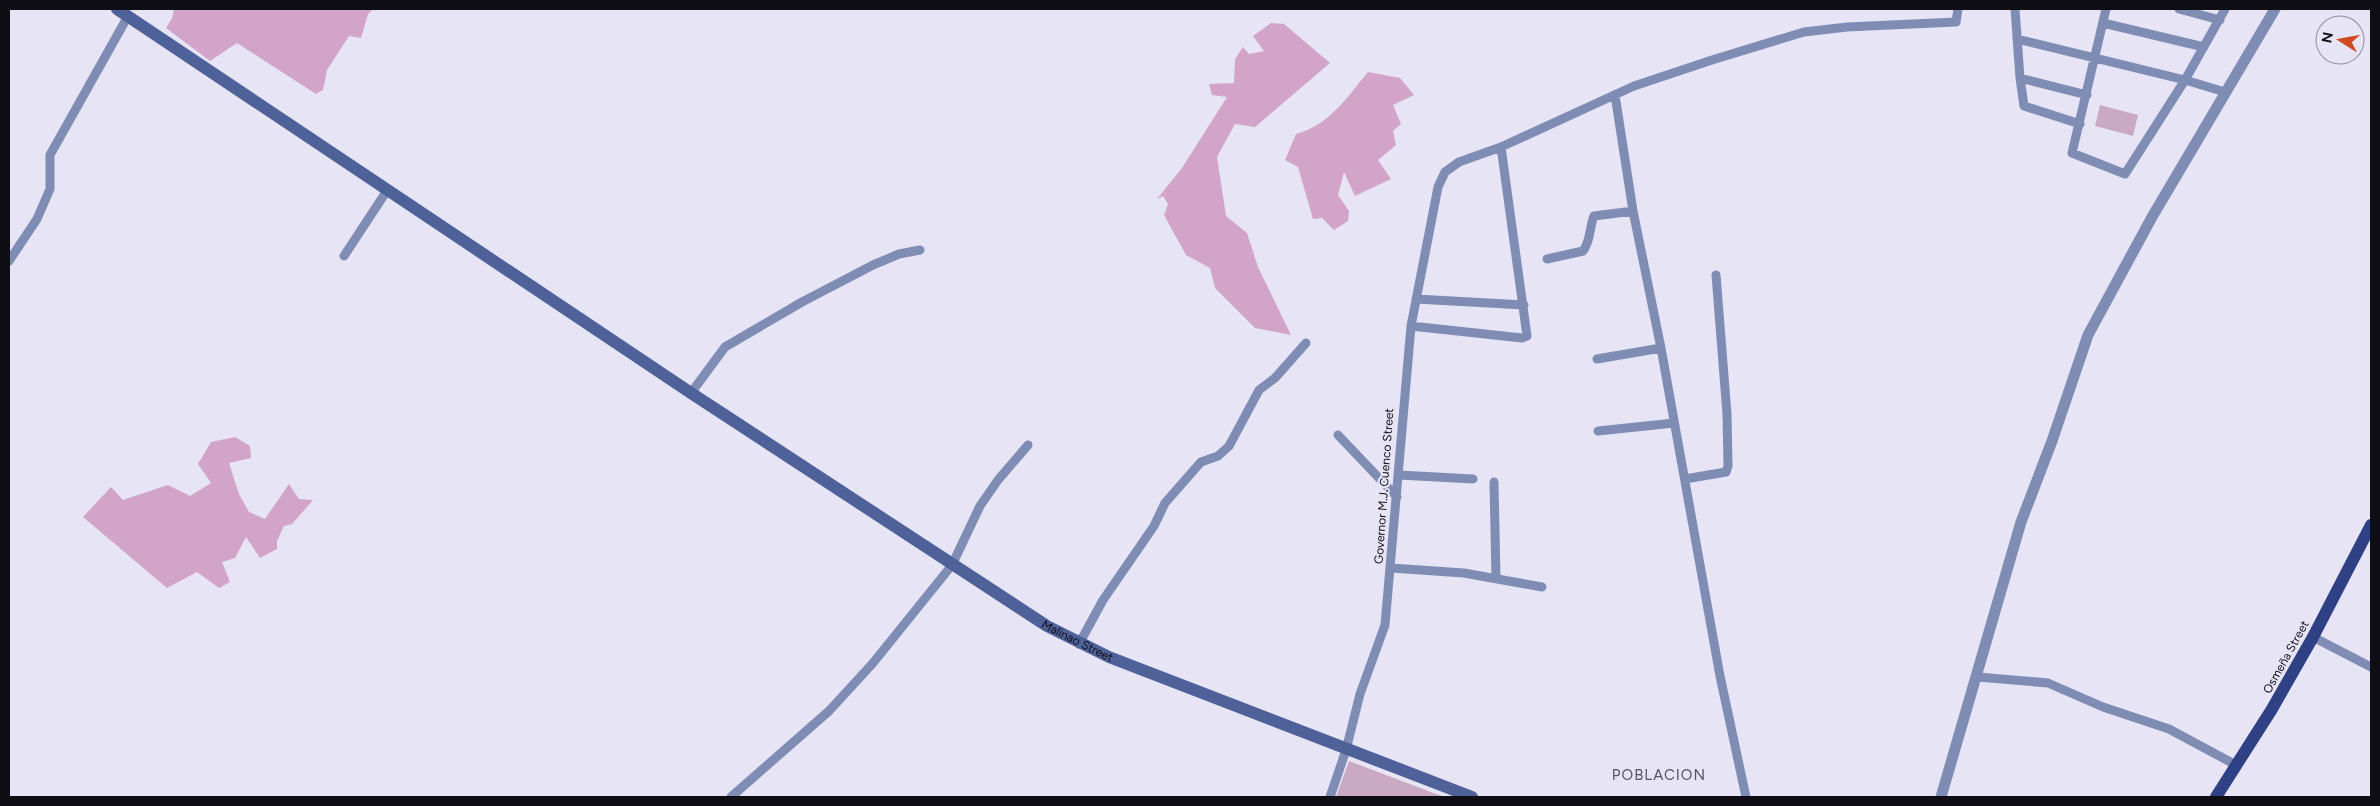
<svg xmlns="http://www.w3.org/2000/svg" width="2380" height="806" viewBox="0 0 2380 806" font-family="Figtree,sans-serif">
<style>
.green{fill:#caaac3}
.forest{fill:#d3a4ca}
.lines{fill:none;stroke-linecap:round;stroke-linejoin:round}
.minor{stroke:#7f8db4;stroke-width:9}
.tertiary{stroke:#7f8db4;stroke-width:11}
.secondary{stroke:#4f6199;stroke-width:12}
.primary{stroke:#2f4184;stroke-width:12}
.labels{text-anchor:middle;stroke-width:4.5;stroke-linejoin:round;paint-order:stroke}
.street-label{font-size:12px;fill:#0f0e14;stroke:#e6e4f5}
.quarter-label{font-size:15px;letter-spacing:1px;fill:#545361;stroke:#e6e4f5}
</style>
<rect width="100%" height="100%" fill="#e6e4f5"/>
<path class="green" d="M2100 105 2138 115 2133 136 2095 126Z
M1349 761 1444 797H1336Z"/>
<path class="forest" d="M174 9H373L368 14 361 38 349 36 327 70 323 90 316 94 237 43 210 61 166 28 172 18Z
M1271 23 1284 24 1330 63 1255 127 1235 124 1217 157 1226 216 1247 233 1258 267 1291 335 1255 328 1215 288 1210 268 1186 255 1164 215 1168 204 1163 196 1157 199 1182 168 1227 97 1212 95 1209 84 1234 83 1235 59 1243 47 1249 54 1264 51 1253 36Z
M1368 72 1400 78 1414 95 1393 105 1401 124 1393 131 1396 145 1378 160 1391 179 1355 196 1344 172 1338 195 1349 211 1348 221 1334 230 1322 218 1313 219 1298 167 1285 160 1296 134C1330 125 1347 97 1368 72Z
M235 437 250 446 251 458 229 463 239 494 249 512 265 519 289 484 299 499 313 500 292 524 284 526 277 541V549L260 558 246 537 235 558 222 562 230 582 219 588 197 572 167 588 83 517 111 487 123 500 168 485 190 496 211 483 198 464 211 442Z"/>
<g class="lines">
<path class="minor" d="M2015 9 2020 78 2024 106 2080 124
M2106 9 2072 153 2125 174 2185 80 2225 9
M2179 9 2220 20
M2103 23 2204 47
M2017 39 2185 80 2225 92
M2020 78 2087 95
M1615 95 1633 211 1661 348 1720 676 1746 797
M344 256 388 189
M1547 259 1583 251C1591 241 1589 228 1594 216L1633 211
M9 261 37 219 50 189V155L128 16
M1416 299 1524 305
M1411 326 1522 338 1527 336 1501 147
M1597 359 1661 348
M691 393 725 347 802 302 873 265 899 254 920 250
M1598 431 1674 423
M1338 435 1397 497
M1399 475 1473 479
M1685 479 1726 472 1728 466 1727 414 1716 275
M1494 482 1496 578
M1391 568 1464 573 1542 587
M2313 637 2371 667
M1079 644 1103 600 1154 526 1165 503 1201 462 1218 456 1229 446 1259 390 1275 378 1306 343
M1978 677 2048 683 2103 707 2169 729 2236 765
M731 797 829 711 873 663 952 565 980 506 998 480 1028 445
M1330 797 1346 750 1360 694 1385 625 1411 326 1438 187 1445 172 1459 162 1501 147 1634 86 1712 60 1804 32 1847 27 1956 22 1958 9"/>
<path class="tertiary" d="M1941 797 2021 522 2052 441 2088 335 2152 217 2275 9"/>
<path class="secondary" id="s1" d="M117 9 691 393 1047 626 1109 657 1472 797"/>
<path class="primary" d="M2216 797 2272 709 2313 637 2371 525"/>
</g>
<g class="labels">
<g class="street-label">
<text transform="translate(1384 486) rotate(-86)" y="4">Governor M.J. Cuenco Street</text>
<text dy="4" stroke="none"><textPath href="#s1" startOffset="1150">Malinao Street</textPath></text>
<text transform="translate(2286 657) rotate(-61)" y="4">Osmeña Street</text>
</g>
<g class="quarter-label">
<text x="1659" y="780">POBLACION</text>
</g>
</g>
<rect width="2380" height="806" fill="none" stroke="#0f0e14" stroke-width="20"/>
<g transform="translate(2340 40) rotate(281)"><circle r="24" fill="#e6e4f5" stroke="#908e9b"/>
<path d="M0-4L9 19L0 12L-9 19Z" fill="#d1491e"/>
<text y="-8" font-size="14" font-weight="bold" text-anchor="middle" fill="#0f0e14">N</text>
</g>
</svg>
